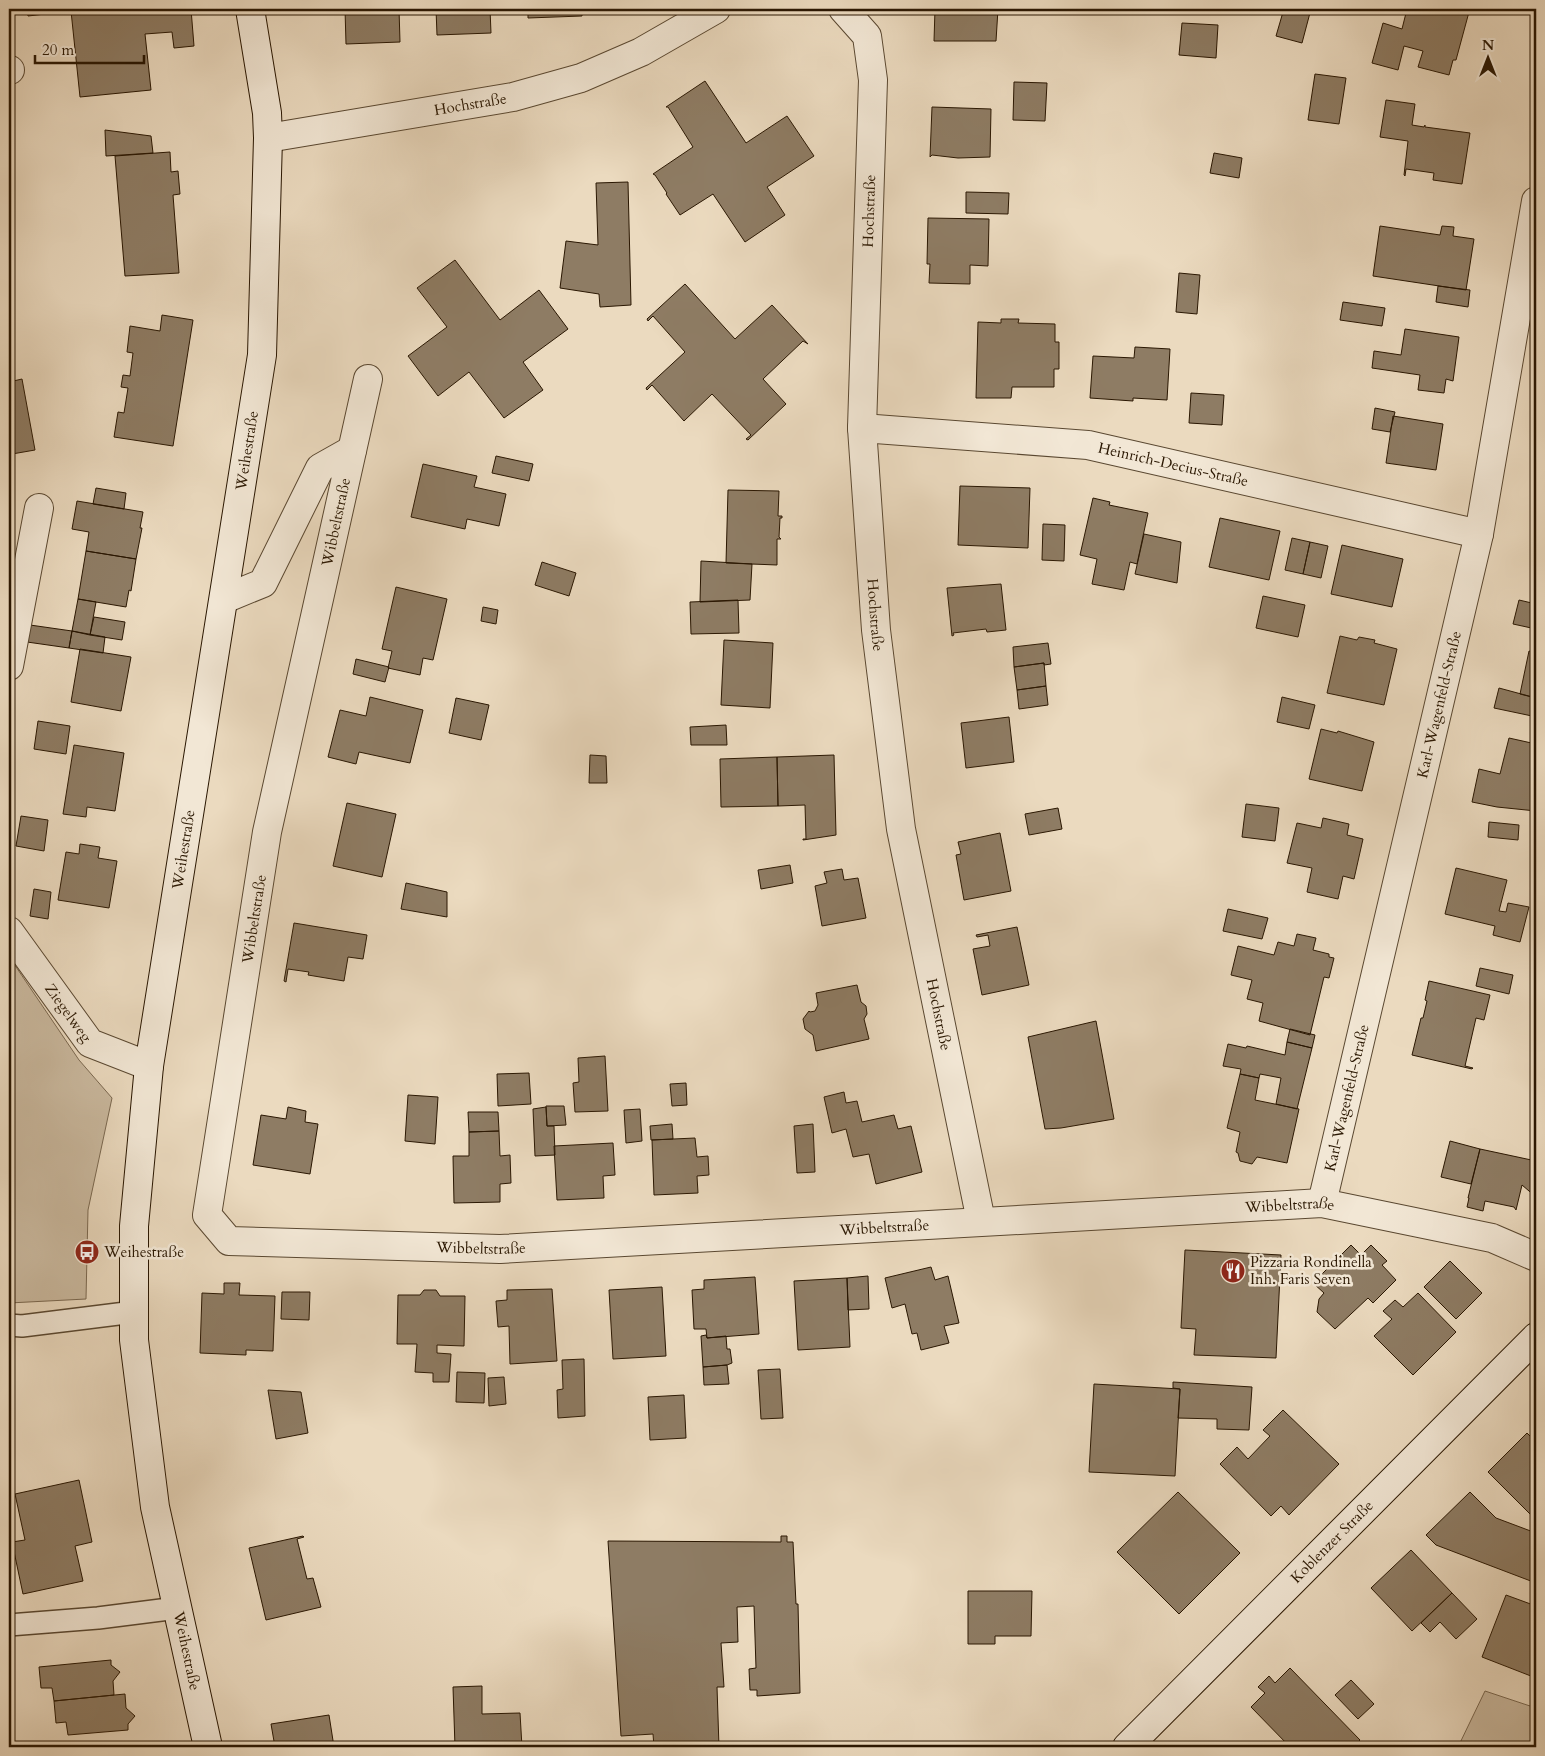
<svg xmlns="http://www.w3.org/2000/svg" width="1545" height="1756" viewBox="0 0 1545 1756" font-family="Cardo,serif">
<style>
.green{fill:#cab99f;stroke:#7a6850}
.building{fill:#8e7c64;stroke:#2a1702}
.lines{fill:none;stroke-linecap:round;stroke-linejoin:round}
.lane-casing{stroke:#5a4831;stroke-width:24}
.street-casing{stroke:#5a4831;stroke-width:30}
.secondary-casing{stroke:#2a1702;stroke-width:30}
.lane{stroke:#f2e7d5;stroke-width:21}
.street{stroke:#f2e7d5;stroke-width:28}
.secondary{stroke:#f2e7d5;stroke-width:28}
.labels{text-anchor:middle;stroke-width:5;stroke-linejoin:round;paint-order:stroke}
.street-label{font-size:15px;fill:#2a1702;stroke:#f2e7d5}
.poi-label{font-size:15px;fill:#2a1702;stroke:#f2e7d5;text-anchor:start}
</style>
<rect width="100%" height="100%" fill="#ebdabf"/>
<filter id="stains"><feTurbulence type="fractalNoise" baseFrequency=".004" numOctaves="4"/><feColorMatrix values="0 0 0 0 .2 0 0 0 0 .09 0 0 0 0 .02 0 0 0 .5 -.17"/></filter>
<radialGradient id="worn" r=".72"><stop offset=".6" stop-color="#630" stop-opacity="0"/><stop offset="1" stop-color="#630" stop-opacity=".3"/></radialGradient>
<path class="green" d="M10 958 79 1060 112 1098 88 1210 86 1299 9 1303Z
M1485 1691 1536 1708V1747H1458Z"/>
<path class="building" d="M27 9H191L194 46 174 48 172 32 145 34 151 90 80 97 71 11 28 16Z
M345 9H399L400 42 346 44Z
M436 9H490L491 33 437 35Z
M528 9H582V16L528 18Z
M935 9H998L996 41H934Z
M1272 9H1311L1302 43 1276 36 1283 12Z
M1407 9H1457L1469 12 1456 60H1453L1449 75 1418 67 1423 51 1404 46 1398 70 1372 63 1383 23 1402 29Z
M1182 23 1218 25 1216 58 1179 55Z
M1315 74 1346 78 1339 124 1308 120Z
M705 81 746 143 787 116 814 156 767 187 785 215 745 242 713 194 680 215 666 194 667 193 655 175 653 174 693 147 668 107H666Z
M1014 82 1047 83 1045 121 1013 120Z
M1386 100 1415 104 1412 125 1424 127 1425 125V127L1470 133 1462 184 1433 180 1434 173 1406 169 1405 176 1404 175 1408 141 1380 137Z
M932 107 991 109 990 157 958 158 932 155 930 157Z
M105 130 151 136 153 153 106 156Z
M170 152 171 172 178 171 180 194 173 195 179 273 125 276 115 156Z
M1214 153 1242 158 1239 178 1210 173Z
M628 182 631 305 600 307 599 294 560 288 566 241 598 245 596 183Z
M966 192 1009 193 1008 214 966 213Z
M928 218 989 219 988 266 970 265V284L929 283 930 264H927Z
M1380 226 1440 235 1442 226 1454 227 1453 236 1474 239 1466 290 1373 276Z
M455 260 500 320 539 290 568 329 523 362 543 390 504 418 469 372 438 396 408 356 447 327 417 288Z
M1179 273 1200 275 1197 314 1176 312Z
M685 284 735 339 772 305 808 344 803 341 763 379 786 404 748 440 746 439 751 435 712 394 684 421 652 385 647 390 646 388 685 352 653 316 648 321 647 319Z
M1438 286 1470 290 1468 307 1436 302Z
M1343 302 1385 308 1382 326 1340 320Z
M162 315 193 320 173 446 114 437 118 412 124 413 128 388 121 387 123 375 130 376 133 353 127 352 130 326 160 331Z
M1001 319H1019L1018 323 1055 324V342H1059V369H1054V387H1012L1011 398H976L978 322 1001 323Z
M1405 329 1459 337 1453 381 1446 379 1444 393 1418 390 1420 375 1372 368 1374 351 1401 355Z
M1135 347 1170 349 1167 400 1133 398V401L1090 398 1093 356 1134 358Z
M22 379 35 450 12 454 10 446H9V382Z
M1191 393 1224 395 1222 425 1189 423Z
M1375 408 1395 412 1390 432 1372 429Z
M1393 416 1443 424 1436 470 1386 463Z
M496 456 533 464 529 481 492 473Z
M423 464 477 476 474 487 506 494 499 526 467 519 465 529 411 517Z
M960 486 1030 488 1028 548 958 545Z
M96 488 126 493 124 509 93 504Z
M728 490 779 491 778 516H782V518H780L779 537 781 539H777V565L726 563Z
M1093 498 1110 502 1109 505 1148 513 1137 564 1130 562 1124 590 1092 584 1097 559 1080 555Z
M77 501 143 512 140 528H142L136 559 86 551 89 532 72 529Z
M1220 518 1280 531 1269 580 1209 567Z
M1043 524 1065 525 1064 561 1042 560Z
M1144 534 1181 542 1177 583 1135 574Z
M1292 538 1310 542 1303 574 1285 570Z
M1310 542 1328 546 1321 578 1303 574Z
M1342 545 1403 559 1392 607 1331 594Z
M86 551 136 559 131 591 129 590 126 607 78 599Z
M701 561 752 564 750 600 700 602Z
M542 562 576 573 569 596 535 585Z
M1001 584 1006 630 987 632 986 629 953 633 954 635 952 636 947 588Z
M396 587 447 599 433 660 423 658 420 675 388 668 392 651 382 649Z
M1263 596 1305 605 1298 637 1256 628Z
M78 599 96 602 90 635 72 631Z
M738 600 739 633 691 634 690 602Z
M1519 600 1536 604V629L1513 624Z
M483 607 498 610 496 624 481 621Z
M94 617 125 622 122 640 90 635Z
M30 625 72 631 69 648 27 642Z
M72 631 105 637 103 653 69 648Z
M1340 636 1357 640 1359 637 1375 640 1374 643 1397 649 1384 705 1327 693Z
M724 640 773 643 770 708 721 705Z
M1048 643 1051 664 1044 665V663L1014 667 1013 647Z
M80 649 131 657 121 711 71 702Z
M1529 651 1536 653V698L1520 694Z
M356 659 389 667 385 682 353 674Z
M1044 663 1046 686 1017 690 1014 667Z
M1046 686 1048 705 1019 709 1017 690Z
M1499 688 1536 698 1532 716 1494 708Z
M370 697 423 710 410 763 359 752 356 764 328 757 340 710 366 716Z
M1282 697 1315 705 1309 729 1277 722Z
M456 698 489 705 481 740 449 733Z
M1009 717 1014 762 966 768 961 723Z
M38 721 70 726 66 754 34 749Z
M726 725 727 745H691L690 727Z
M1321 729 1337 733 1338 731 1374 742 1362 791 1309 779Z
M1509 738 1536 744V811L1497 807 1472 802 1479 769 1500 774Z
M74 745 124 753 115 811 87 807 86 817 63 814Z
M590 755 606 756 607 783H589Z
M834 755 836 835 803 840V839H806L805 805 778 806 777 757Z
M777 757 778 806 721 807 720 759Z
M347 803 396 814 382 877 333 866Z
M1246 804 1279 808 1275 841 1242 837Z
M1058 808 1062 829 1029 835 1025 814Z
M21 816 48 820 44 851 16 846Z
M1323 818 1349 824 1347 835 1363 839 1354 879 1343 876 1338 899 1307 892 1312 868 1287 863 1297 823 1321 828Z
M1489 822 1519 825 1518 840 1488 837Z
M1000 833 1011 891 964 900 956 855 961 854 958 842Z
M80 844 100 847 98 858 117 861 109 908 58 900 66 852 79 854Z
M790 865 793 883 761 889 758 870Z
M1456 868 1507 880 1499 911 1506 912 1508 903 1529 907 1520 942 1493 935 1495 926 1445 914Z
M842 869 844 880 858 878 866 918 822 926 815 886 827 883 824 872Z
M406 883 447 892V917L401 909Z
M34 889 51 892 48 919 30 916Z
M1228 909 1268 918 1262 939 1223 931Z
M294 923 367 935 363 959 348 957 344 981 308 975 309 972 288 969 286 982 284 981Z
M1017 927 1029 985 982 995 973 949 990 946 988 935 977 937 976 935Z
M1297 934 1316 938 1313 950 1329 954V957L1334 958 1329 978 1324 977 1310 1035 1259 1021 1263 1003 1247 999 1252 980 1231 975 1238 946 1274 955 1278 942 1294 946Z
M1480 968 1513 975 1509 994 1476 986Z
M1429 981 1490 995 1484 1020 1476 1018 1465 1066 1473 1068 1472 1069 1412 1055 1421 1018H1423L1427 1001 1425 1000Z
M857 985 861 1002 866 1006 867 1014 864 1019 869 1039 816 1051 813 1035 805 1029 803 1019 809 1011 810 1012 815 1011 818 1005 816 993Z
M1096 1021 1114 1119 1061 1128 1045 1129 1028 1037Z
M1290 1029 1315 1035 1312 1048 1287 1042Z
M1287 1042 1312 1048 1297 1109 1276 1104 1281 1078 1260 1074 1259 1078 1240 1074 1241 1069 1223 1066 1228 1044 1246 1048 1247 1046 1285 1055Z
M605 1056 608 1111 575 1112 573 1083 579 1082 578 1058Z
M529 1073 531 1104 498 1106 497 1074Z
M1240 1074 1259 1078 1255 1100 1299 1109 1287 1163 1257 1157 1252 1164 1240 1161 1238 1153 1236 1152 1240 1132 1227 1128Z
M686 1083 687 1105 672 1106 670 1084Z
M844 1092 846 1103 857 1101 862 1122 894 1115 898 1129 911 1126 922 1172 876 1184 869 1154 853 1157 846 1129 832 1133 824 1097Z
M408 1095 438 1097 435 1144 405 1141Z
M546 1106H564L566 1125 547 1126Z
M288 1107 306 1111 305 1122 318 1124 310 1174 253 1165 261 1115 286 1119Z
M546 1107 547 1126H554L555 1155 535 1156 533 1109Z
M640 1109 642 1141 626 1143 624 1110Z
M468 1112H498L499 1131 469 1132Z
M672 1124 673 1139 651 1140 650 1126Z
M813 1124 815 1172 797 1173 794 1126Z
M499 1131 500 1156 510 1155 511 1183 500 1184V1202L454 1203 453 1156H469V1132Z
M695 1138 697 1157 708 1156 709 1175 697 1176 698 1193 654 1195 652 1140Z
M1450 1141 1480 1149 1471 1184 1441 1177Z
M613 1143 615 1175 603 1176 604 1198 557 1200 554 1146Z
M1480 1149 1536 1161V1197L1522 1185 1516 1210 1514 1207 1485 1201 1483 1211 1467 1207 1469 1198H1468Z
M1351 1245 1361 1255 1371 1245 1387 1261 1382 1265 1396 1280 1373 1303 1368 1298 1335 1329 1317 1312 1319 1299 1324 1293 1313 1283Z
M1185 1250 1281 1255 1276 1358 1194 1355 1196 1329 1181 1328Z
M1450 1261 1482 1293 1456 1319 1424 1287Z
M931 1267 935 1280 948 1276 959 1323 944 1326 949 1343 921 1350 917 1333 912 1334 905 1304 892 1308 885 1278Z
M868 1276 869 1309 848 1310 847 1278Z
M755 1277 759 1334 707 1338 706 1329H694L692 1290 704 1289V1280Z
M847 1278 850 1347 798 1350 794 1281Z
M224 1283H240L239 1295 275 1296 273 1351 246 1350V1355L200 1353 202 1293 224 1294Z
M662 1287 666 1356 613 1359 609 1290Z
M552 1289 557 1361 510 1364 509 1326 498 1327 496 1301 507 1300V1290Z
M424 1290H436L440 1296H465L464 1346 437 1345V1353L451 1354 449 1382H433V1373L415 1372 417 1344H397L398 1295H420Z
M282 1292H310L309 1320 281 1319Z
M1418 1293 1456 1332 1413 1375 1374 1336 1392 1319 1383 1311 1395 1300 1403 1307Z
M706 1335 707 1338 726 1336 727 1349H730L732 1363 727 1365 703 1367 701 1336Z
M584 1359 585 1416 558 1418 557 1390 563 1389 562 1360Z
M727 1365 729 1384 704 1385 703 1367Z
M780 1369 783 1418 761 1419 758 1370Z
M457 1372 485 1373 484 1403 456 1402Z
M504 1377 506 1404 489 1406 488 1378Z
M1173 1382 1252 1387 1249 1430 1217 1429V1419L1178 1418 1180 1389 1173 1388Z
M1094 1384 1180 1389 1175 1476 1089 1472Z
M268 1390 301 1392 308 1433 276 1439Z
M684 1395 686 1438 650 1440 648 1397Z
M1283 1410 1339 1464 1289 1515 1281 1506 1271 1516 1220 1464 1237 1447 1248 1459 1270 1436 1263 1430Z
M1527 1433 1536 1442V1520L1488 1472Z
M79 1480 92 1542 75 1546 83 1581 23 1594 12 1542 25 1540 15 1494Z
M1178 1492 1240 1553 1179 1614 1117 1552Z
M1470 1492 1496 1518 1536 1533V1583L1436 1545 1426 1535Z
M303 1536 304 1537 297 1539 307 1579 313 1578 321 1607 266 1620 249 1548Z
M781 1536H787V1542H793L796 1604H798L800 1693 757 1696V1690H750L749 1669 756 1668 754 1606 737 1607 738 1642 721 1643 724 1687H717L719 1747H654L653 1734 621 1736 608 1541 781 1542Z
M1411 1550 1452 1593 1412 1631 1371 1588Z
M968 1591H1032L1031 1636H995V1644H968Z
M1452 1593 1477 1619 1456 1639 1440 1622 1430 1632 1421 1623Z
M1506 1595 1536 1606V1678L1482 1657Z
M111 1660V1665L120 1672 113 1681 114 1695 54 1701 52 1688H41L39 1667Z
M1290 1668 1360 1740 1353 1747H1290L1251 1707 1265 1693 1258 1687 1269 1676 1275 1683Z
M1351 1680 1374 1704 1358 1719 1335 1695Z
M482 1686V1714L520 1713 522 1747H455L453 1687Z
M125 1694 126 1708 135 1716 128 1724V1730L68 1735 66 1722 56 1723 54 1701Z
M329 1715 334 1747H275L271 1724Z"/>
<g class="lines">
<defs>
<path id="lane" d="M9 1325 22 1326 134 1312
M9 1625 98 1618 177 1608"/>
<g id="street">
<path id="s1" d="M843 9 867 36 873 80 862 428 876 630 901 829 981 1221"/>
<path d="M9 70H10"/>
<path id="s2" d="M268 138 513 97 581 78 641 52 716 9"/>
<path id="s3" d="M368 379 267 832 207 1215 229 1241 500 1249 1322 1203 1492 1238 1536 1257"/>
<path id="s4" d="M862 428 1088 445 1479 534"/>
<path d="M224 599 263 583 320 468 352 450"/>
<path d="M9 666 39 508"/>
<path id="s5" d="M9 931 90 1043 149 1066"/>
<path id="s6" d="M1322 1203 1479 534 1536 201"/>
</g>
<g id="secondary">
<path id="s7" d="M208 1747 155 1507 134 1340V1226L149 1066 262 355 268 138 267 113 250 9"/>
<path id="s8" d="M1127 1747 1536 1337"/>
</g>
</defs>
<use href="#lane" class="lane-casing"/>
<use href="#street" class="street-casing"/>
<use href="#secondary" class="secondary-casing"/>
<use href="#lane" class="lane"/>
<use href="#street" class="street"/>
<use href="#secondary" class="secondary"/>
</g>
<defs>
<symbol id="bus-disc" viewBox="-11 -11 22 22"><circle r="9.5" fill="#8f2418" stroke="#f2e7d5"/><path d="M-5-6H5V4H4V6H2V4H-2V6H-4V4H-5ZM-3.5-4V0h7V-4ZM-3.5 1.2v1.5H-2V1.2ZM2 1.2v1.5H3.5V1.2Z" fill="#fff"/></symbol>
<symbol id="restaurant-disc" viewBox="-11 -11 22 22"><circle r="9.5" fill="#8f2418" stroke="#f2e7d5"/><path d="M-5-6h1v4h1v-4h1v4h1v-4h1v5L-1.5 .5V6h-2V.5L-5-1ZM5-6V6H3V1.5H1.5Q1.5-4 5-6Z" fill="#fff"/></symbol>
</defs>
<g fill-rule="evenodd">
<use href="#bus-disc" x="73" y="1238" width="28" height="28"/>
<use href="#restaurant-disc" x="1219" y="1257" width="28" height="28"/>
</g>
<g class="labels">
<g class="street-label">
<text dy="5" stroke="none"><textPath href="#s2" startOffset="205">Hochstraße</textPath></text>
<text transform="translate(869 211) rotate(-88)" y="5">Hochstraße</text>
<text dy="5" stroke="none"><textPath href="#s7" startOffset="1312">Weihestraße</textPath></text>
<text dy="5" stroke="none"><textPath href="#s4" startOffset="314">Heinrich-Decius-Straße</textPath></text>
<text transform="translate(336 522) rotate(-78)" y="5">Wibbeltstraße</text>
<text dy="5" stroke="none"><textPath href="#s1" startOffset="616">Hochstraße</textPath></text>
<text dy="5" stroke="none"><textPath href="#s6" startOffset="512">Karl-Wagenfeld-Straße</textPath></text>
<text dy="5" stroke="none"><textPath href="#s7" startOffset="908">Weihestraße</textPath></text>
<text transform="translate(254 919) rotate(-81)" y="5">Wibbeltstraße</text>
<text dy="5" stroke="none"><textPath href="#s5" startOffset="101">Ziegelweg</textPath></text>
<text dy="5" stroke="none"><textPath href="#s1" startOffset="1021">Hochstraße</textPath></text>
<text dy="5" stroke="none"><textPath href="#s6" startOffset="108">Karl-Wagenfeld-Straße</textPath></text>
<text dy="5" stroke="none"><textPath href="#s3" startOffset="1948">Wibbeltstraße</textPath></text>
<text dy="5" stroke="none"><textPath href="#s3" startOffset="1542">Wibbeltstraße</textPath></text>
<text dy="5" stroke="none"><textPath href="#s3" startOffset="1138">Wibbeltstraße</textPath></text>
<text dy="5" stroke="none"><textPath href="#s8" startOffset="290">Koblenzer Straße</textPath></text>
<text transform="translate(187 1651) rotate(78)" y="5">Weihestraße</text>
</g>
<g class="poi-label">
<text x="104" y="1257">Weihestraße</text>
<text x="1250" y="1267">Pizzaria Rondinella<tspan x="1250" dy="17">Inh. Faris Seven</tspan></text>
</g>
</g>
<rect width="1545" height="1756" fill="none" stroke="#ebdabf" stroke-width="30"/>
<rect x="10" y="10" width="1525" height="1736" fill="none" stroke="#2a1702" stroke-width="2.5"/>
<rect x="15" y="15" width="1515" height="1726" fill="none" stroke="#2a1702"/>
<g transform="translate(1488 58)" stroke="#f2e7d5" stroke-width="4" paint-order="stroke">
<path d="M0-4L9 19L0 12L-9 19Z" fill="#2a1702"/>
<text y="-8" font-size="14" font-weight="bold" text-anchor="middle" fill="#2a1702">N</text>
</g>
<path d="M35 55v8h109v-8" fill="none" stroke="#2a1702" stroke-width="2.5"/>
<text x="42" y="55" font-size="15" fill="#2a1702" stroke="#f2e7d5" stroke-width="4" paint-order="stroke">20 m</text>
<rect width="100%" height="100%" filter="url(#stains)"/>
<rect width="100%" height="100%" fill="url(#worn)"/>
</svg>
